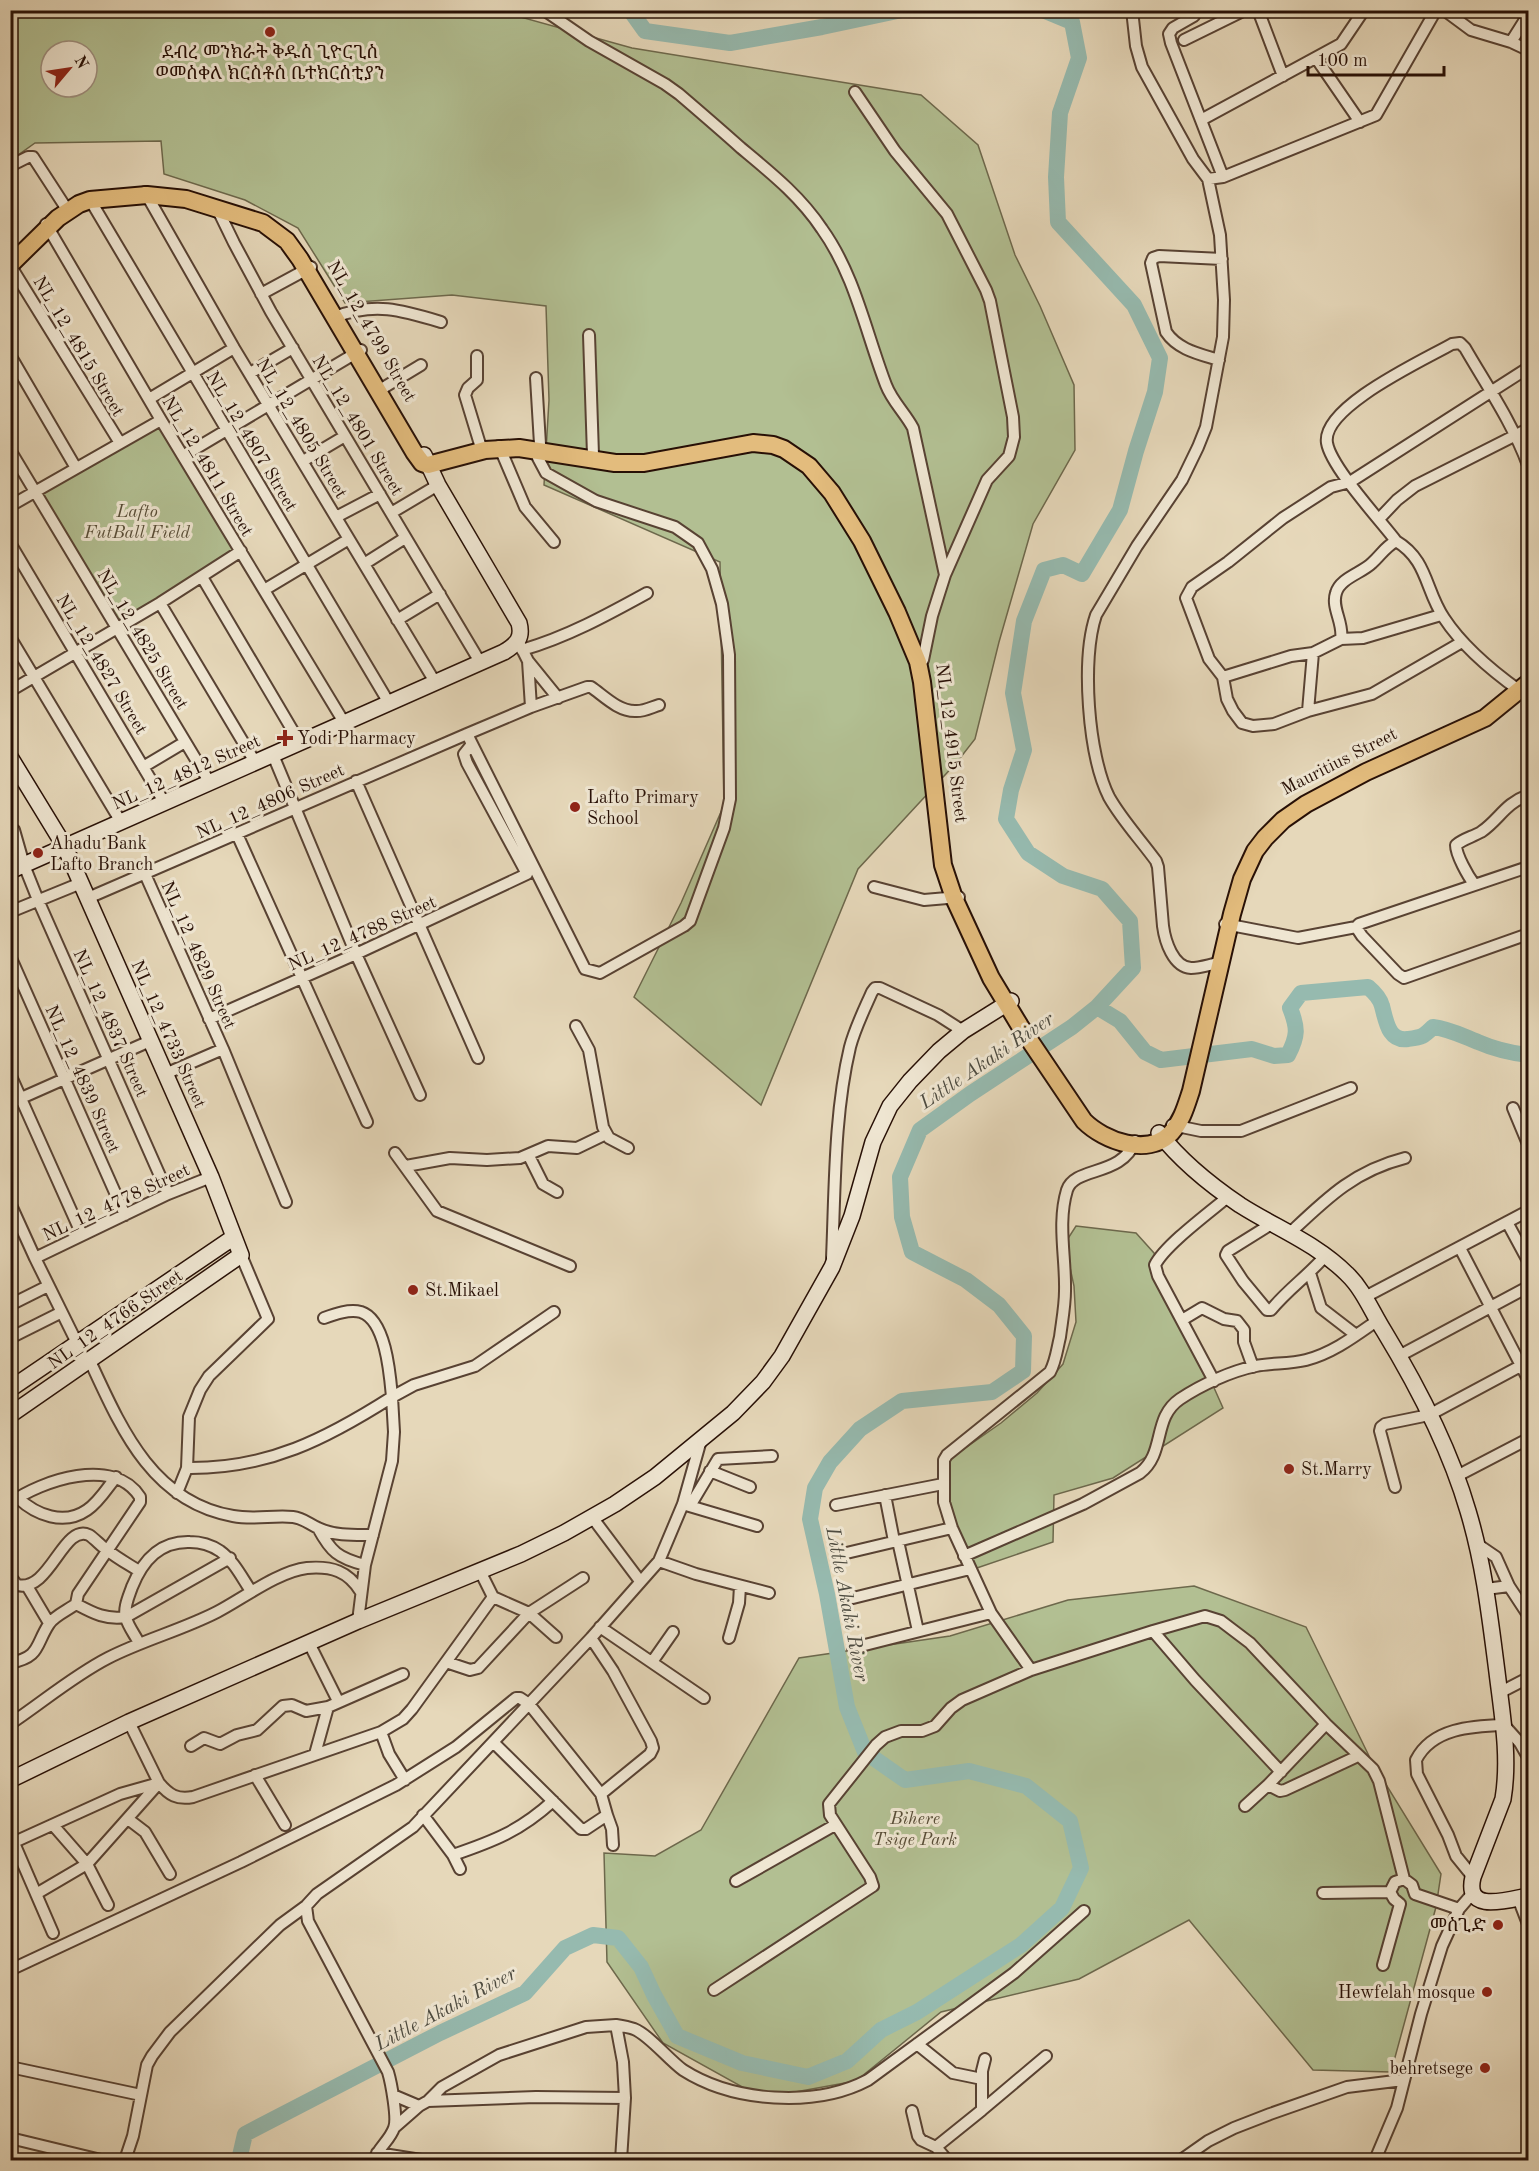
<svg xmlns="http://www.w3.org/2000/svg" width="1539" height="2171" viewBox="0 0 1539 2171" font-family="'Old Standard TT','Noto Serif Ethiopic',serif">
<style>
.green{fill:#b2bf92;stroke:#6d684c;stroke-width:1.5;fill-rule:evenodd}
.lines{fill:none;stroke-linecap:round;stroke-linejoin:round}
.river{stroke:#96baaf;stroke-width:16}
.street-casing{stroke:#584233;stroke-width:14}
.secondary-casing{stroke:#281006;stroke-width:18}
.primary-casing{stroke:#281006;stroke-width:20}
.street{stroke:#efe6d2;stroke-width:10}
.secondary{stroke:#efe6d2;stroke-width:15}
.primary{stroke:#e3bc7d;stroke-width:16}
.poi-dot{fill:#8f2418;stroke:#efe6d2;stroke-width:2}
.labels{text-anchor:middle;stroke-width:6;stroke-linejoin:round;paint-order:stroke}
.poi-label{font-size:18px;fill:#281006;stroke:#efe6d2;text-anchor:start}
.street-label{font-size:18px;fill:#281006;stroke:#efe6d2}
.park-label{font-size:18px;font-style:italic;fill:#584d37;stroke:#efe6d2}
.water-label{font-size:20px;font-style:italic;fill:#4e4c41;stroke:#efe6d2}
</style>
<rect width="100%" height="100%" fill="#e6d8ba"/>
<filter id="stains"><feTurbulence type="fractalNoise" baseFrequency=".00333" numOctaves="4"/><feColorMatrix values="0 0 0 0 .2 0 0 0 0 .09 0 0 0 0 .02 0 0 0 .5 -.17"/></filter>
<radialGradient id="worn" r=".72"><stop offset=".6" stop-color="#630" stop-opacity="0"/><stop offset="1" stop-color="#630" stop-opacity=".3"/></radialGradient>
<path class="green" d="M11 10H483L506 13 632 48 921 95 978 145 1015 255 1040 306 1074 385 1075 450 1033 524 999 642 975 739 957 762 858 869 761 1105 634 997 681 903 724 805 720 562 544 485 549 400 546 306 452 295 345 303 298 228 245 200 164 174 161 141 35 143 11 160ZM51 51H87V87H51Z
M162 421 240 551 117 628 35 493Z
M1076 1226 1136 1233 1154 1253 1223 1408 1113 1478 1054 1495 1053 1542 968 1571 942 1516 941 1465 1001 1423 1037 1393 1063 1364 1076 1322 1074 1286 1069 1263 1067 1240Z
M1194 1586 1306 1627 1371 1760 1441 1874 1436 1907 1391 2072 1313 2070 1189 1920 1079 1979 941 2012 856 2081 762 2098 663 2043 607 1962 604 1853 655 1856 701 1830 799 1658 950 1636 1068 1600Z"/>
<g class="lines">
<path class="river" d="M630 10 645 31 730 43 822 27 902 10
M1097 1007 1120 1021 1145 1052 1161 1060 1252 1049 1274 1056 1288 1055C1298 1036 1298 1028 1290 1008L1301 993 1368 987C1374 992 1380 998 1382 1006 1386 1020 1388 1042 1408 1039 1422 1037 1423 1037 1433 1027 1450 1029 1462 1036 1478 1042 1494 1049 1511 1053 1528 1055
M239 2160 245 2134 440 2033 525 1993 565 1948 593 1935 618 1938 641 1967 654 1995 677 2036 742 2063 808 2077 847 2061 881 2030 917 2012 1021 1945 1062 1908 1081 1868 1070 1821 1026 1786 969 1771 905 1780 865 1752 847 1707 827 1594 810 1519 815 1488 830 1462 860 1429 902 1401 992 1392 1023 1371 1024 1336 999 1305 966 1280 912 1252 902 1217 900 1177 920 1130 970 1094 1072 1027 1097 1007 1133 968 1130 921 1102 889 1063 876 1028 853 1006 819 1011 790 1024 750 1013 693 1024 621 1044 570 1063 565 1082 574 1120 510 1136 451 1155 392 1160 358 1134 305 1058 222 1056 177 1060 113 1079 58 1072 22 1043 10"/>
<defs>
<path id="street" d="M544 10 589 41 665 84 679 94C700 112 721 130 741 148 771 173 800 196 822 229 855 275 866 333 886 385 892 401 905 413 913 428L945 575
M1132 10 1136 46 1142 67 1193 159 1208 179 1220 235 1224 300 1223 337 1206 427 1198 447 1182 480 1137 546 1096 615C1081 659 1088 755 1109 797 1122 820 1140 839 1156 861L1158 867 1163 926C1165 941 1173 967 1191 968 1201 968 1211 964 1220 963
M1258 10 1283 76
M1444 10 1471 30 1511 42 1528 50
M1194 16 1173 28 1169 34 1171 43 1223 177
M1184 40 1245 10
M1511 42 1528 15
M1316 58 1360 122
M855 92 895 151 947 214 986 290 990 301 1013 417 1014 437 1009 456 987 480 945 575 932 616 923 660
M1201 120 1341 44 1364 10
M10 166 28 157H33L68 211
M1208 179 1223 177 1376 115 1436 10
M145 192 234 348 435 682
M89 198 389 703
M216 206 234 243 271 312 480 662
M46 224 161 420 345 724
M10 265 120 443
M261 294 311 267
M335 317C375 302 401 310 441 322
M589 335 593 455
M10 355 76 468
M477 356V380L468 388 465 395 482 451
M1219 360C1200 354 1178 350 1166 332L1151 263 1153 258 1159 256 1222 259
M250 373 293 348
M378 391 421 365
M149 399 234 348
M499 446 525 507 554 542
M10 450 210 783
M183 456 361 350
M303 461 345 436
M10 506 161 420
M391 513 438 485
M336 517 380 494
M1379 519 1397 500 1415 486 1528 429
M10 543 164 802
M364 564 405 538
M202 577 300 743
M264 590 349 539
M160 603 255 762
M397 620 440 594
M10 637 121 822
M1341 639C1344 623 1331 608 1336 593 1340 578 1362 573 1372 563 1381 555 1385 547 1396 541
M1462 642 1372 694 1308 711 1274 724 1253 726 1242 723 1233 711 1227 699 1223 677 1209 659 1186 598 1192 587 1228 562 1283 518 1331 487 1350 482 1528 368
M520 645 528 661 531 707
M522 650C567 637 607 615 647 593
M528 661 558 698
M1223 677 1291 656 1313 653 1341 639 1363 638 1441 615
M10 691 160 603 241 551
M1520 691C1492 671 1463 647 1444 618 1425 590 1428 560 1396 541 1380 520 1331 467 1327 443 1321 407 1424 360 1452 344L1460 343 1465 348C1487 386 1513 424 1528 465
M1308 711 1313 653
M467 734 585 969 600 973 684 926 690 921 724 828 730 799 729 655 722 604 712 569 698 543 675 527 596 501 546 473 538 458 540 444 536 378
M273 755 356 954 420 1095
M143 767 185 742
M356 781 478 1058
M10 829 14 830 24 865 38 900 168 1194
M237 834 367 1122
M145 874 223 1049 286 1202
M1474 884C1468 876 1456 855 1456 845 1463 839 1472 837 1481 832 1500 819 1504 804 1528 795
M874 887 924 900 959 897
M88 898 467 734 531 707 587 687H591C604 696 618 711 635 711 643 712 652 707 659 705
M10 912 81 883
M1225 924 1298 938 1356 927 1359 924 1528 867
M1356 927 1362 936 1398 974 1404 978 1528 934
M10 956 125 1215
M209 1019 356 954 527 874 467 763 464 754 472 744
M576 1026 589 1050 603 1127 609 1138 628 1148
M10 1074 82 1235
M165 1074 223 1049
M10 1103 150 1041
M1513 1108 1528 1144
M1172 1125 1201 1131H1241L1351 1088
M395 1153 437 1211 570 1266
M529 1156 543 1184 557 1192
M406 1166 450 1158 487 1160 520 1158 548 1146 577 1148 606 1134
M10 1203 35 1258 77 1343
M1507 1222 1528 1261
M1273 1223 1228 1251 1226 1255 1243 1281 1267 1310H1271C1287 1290 1309 1275 1326 1255
M1290 1233C1327 1198 1354 1171 1405 1158
M1460 1248 1528 1379
M35 1258 168 1194 211 1177
M832 1258C835 1190 834 1114 850 1047 855 1028 864 1010 872 992L875 988H880L938 1015 963 1031
M1310 1273 1321 1308 1356 1335
M1365 1297 1528 1211
M10 1305 48 1286
M324 1318C335 1314 349 1309 361 1312 386 1320 390 1375 392 1397L414 1385 475 1366 554 1312
M1182 1320 1202 1308 1224 1319 1237 1321 1244 1330V1342L1253 1367
M10 1338 60 1313
M1399 1356 1528 1287
M90 1361C121 1428 152 1502 233 1516 254 1520 273 1515 293 1517 303 1518 309 1524 318 1528 334 1536 355 1535 373 1535
M1214 1381 1158 1276 1155 1265C1165 1245 1210 1212 1229 1196
M187 1468C268 1469 326 1439 392 1397L394 1432 392 1461 365 1565 358 1621
M710 1471 750 1487
M1457 1476 1528 1439
M1395 1487 1380 1431 1381 1427 1385 1424 1429 1415 1528 1362
M177 1493 187 1468 189 1417 200 1390 209 1376 268 1319 241 1255
M885 1495 894 1541
M18 1498C36 1515 64 1526 87 1510 99 1502 107 1488 116 1477
M10 1503C42 1480 114 1456 140 1497V1502L78 1594 76 1604C68 1610 54 1616 49 1624 35 1645 41 1657 10 1663
M686 1505 757 1526
M836 1505 943 1484
M690 1506 718 1459 772 1456
M592 1517 640 1581
M318 1528C331 1552 338 1558 365 1565
M898 1541 918 1631
M1477 1544 1496 1557 1509 1586
M838 1555 952 1528
M964 1556 1083 1504 1140 1473C1166 1453 1152 1418 1180 1399 1201 1385 1231 1371 1256 1366 1272 1363 1290 1364 1306 1360 1333 1353 1355 1336 1378 1320
M659 1561 696 1574 769 1593
M10 1576 17 1585C50 1593 63 1523 89 1535 95 1539 101 1546 107 1550 117 1558 128 1564 139 1571
M27 1586 49 1623
M1486 1589 1509 1586 1528 1615
M493 1597 529 1613 556 1637
M853 1598 970 1569
M76 1604C93 1613 105 1620 126 1617L230 1558
M600 1627 704 1698
M1153 1631 1195 1680 1281 1772
M591 1638 613 1671 651 1741 653 1748 650 1754 601 1794
M729 1638 739 1603 740 1586
M139 1643C135 1635 128 1626 126 1618 123 1608 129 1596 132 1587 143 1560 160 1541 190 1542 201 1542 211 1545 220 1551 234 1561 242 1578 251 1591
M309 1643 338 1701
M853 1648 991 1613
M446 1662 470 1670 478 1668 529 1613 583 1578
M652 1662 673 1632
M1031 1670 991 1613 952 1528 944 1502V1460L947 1455 1050 1372C1056 1361 1057 1349 1060 1337 1062 1321 1065 1306 1065 1291 1066 1258 1057 1223 1067 1190 1075 1166 1122 1177 1135 1141
M1499 1693 1528 1678
M129 1722 159 1783C169 1795 177 1800 193 1797L381 1732 403 1719 412 1709 493 1597 480 1571
M10 1724C43 1702 73 1676 108 1658 143 1640 182 1630 217 1612 242 1599 279 1571 307 1568 332 1566 348 1571 361 1592
M381 1732 389 1754 405 1780
M191 1746 204 1738 220 1744 237 1735 257 1730 283 1706 292 1705 306 1711 328 1707
M315 1754 328 1707 403 1674
M255 1775 285 1825
M1268 1785 1280 1791 1285 1790 1358 1756
M1245 1806 1268 1785 1326 1724
M423 1815 453 1855 460 1869
M607 1815 612 1829 613 1845
M128 1819 145 1832 170 1874
M14 1843 53 1933
M10 1844 120 1794 159 1783
M453 1855C494 1841 520 1831 553 1801
M1473 1877 1456 1856 1448 1835 1417 1774 1416 1760C1432 1728 1472 1726 1504 1725L1520 1743 1528 1757
M736 1881 835 1825
M1323 1893 1390 1892
M36 1894 87 1864 53 1825
M1415 1894 1459 1909
M1518 1898 1528 1924
M1400 1904 1394 1899 1390 1892 1395 1882 1404 1879
M108 1905 87 1864 159 1783
M306 1906 308 1921 388 2072C391 2082 398 2119 394 2128 390 2140 378 2148 374 2160
M1383 1965 1400 1904
M10 1970 241 1862 396 1785 456 1747 516 1698H520L529 1704 601 1794 607 1815 586 1829H581L493 1742
M714 1990 873 1886 870 1877 830 1815 829 1804 876 1745 885 1737 901 1731H922L935 1726 951 1708 962 1700 1031 1670 1153 1631 1205 1616 1221 1621 1250 1643 1326 1724 1373 1769 1379 1781 1404 1879 1412 1885 1415 1894
M616 2025C622 2026 628 2027 634 2029 649 2035 668 2059 683 2070 733 2102 815 2108 868 2080L1014 1973 1084 1911
M917 2044 953 2073 982 2079
M10 2067 141 2095
M393 2095 419 2106
M428 2101 536 2097 625 2098
M982 2110 1046 2056
M912 2111 918 2136 921 2140 936 2147 947 2160
M395 2127 419 2106 428 2101 442 2087 499 2055 586 2027 616 2025 623 2062 625 2098 621 2160
M10 2138 101 2160
M936 2147 982 2110V2071L985 2059
M377 2153 421 2160
M125 2160 133 2136 147 2065 152 2056 170 2032 280 1925 306 1906 317 1894 413 1827 591 1638 659 1561 683 1504 701 1440
M1181 2160 1208 2141 1234 2128 1270 2114 1347 2087 1403 2080
M1375 2160 1397 2108 1421 2014 1442 1946 1459 1909 1472 1894"/>
<path id="secondary" d="M10 757 65 847 211 1177 241 1255 10 1415
M10 871 504 652C517 644 523 638 519 623L438 485 424 455
M1159 1133C1180 1160 1212 1186 1240 1205 1276 1228 1316 1243 1347 1274 1363 1289 1372 1312 1384 1331 1418 1387 1450 1449 1468 1511 1484 1564 1490 1618 1497 1672 1502 1714 1510 1757 1503 1799L1473 1877C1464 1914 1507 1900 1528 1896
M10 1389 234 1237
M10 1780 129 1722 358 1621 521 1554 564 1533 615 1504 655 1477 733 1413 763 1382 782 1356 832 1267 852 1216 873 1142 890 1106 910 1081 939 1051 963 1031 1011 1001"/>
<path id="primary" d="M10 265 58 218 79 204 90 200 147 195 186 199 263 223 287 241 300 259 414 452 422 463 428 465 485 450 519 448 615 463H644L753 443 773 445 784 449 809 466 832 493 862 541 897 612 918 662 922 682 943 865 954 898 991 978 1020 1026 1084 1121C1104 1141 1148 1157 1171 1133 1182 1121 1186 1106 1191 1091L1232 914 1242 879 1255 851 1265 838 1283 820 1306 804 1366 772 1485 718 1528 683"/>
</defs>
<use href="#street" class="street-casing"/>
<use href="#secondary" class="secondary-casing"/>
<use href="#primary" class="primary-casing"/>
<use href="#street" class="street"/>
<use href="#secondary" class="secondary"/>
<use href="#primary" class="primary"/>
</g>
<g class="poi-dot">
<circle cx="270" cy="32" r="6"/>
<path d="M282 729h6v6h6v6h-6v6h-6v-6h-6v-6h6z"/>
<circle cx="575" cy="807" r="6"/>
<circle cx="38" cy="853" r="6"/>
<circle cx="413" cy="1290" r="6"/>
<circle cx="1289" cy="1469" r="6"/>
<circle cx="1498" cy="1925" r="6"/>
<circle cx="1487" cy="1992" r="6"/>
<circle cx="1485" cy="2068" r="6"/>
</g>
<g class="labels">
<g class="poi-label">
<text x="270" y="58" text-anchor="middle">ደብረ መንክራት ቅዱስ ጊዮርጊስ<tspan x="270" dy="21">ወመስቀለ ክርስቶስ ቤተክርስቲያን</tspan></text>
<text x="297" y="744">Yodi Pharmacy</text>
<text x="587" y="803">Lafto Primary<tspan x="587" dy="21">School</tspan></text>
<text x="50" y="849">Ahadu Bank<tspan x="50" dy="21">Lafto Branch</tspan></text>
<text x="425" y="1296">St.Mikael</text>
<text x="1301" y="1475">St.Marry</text>
<text x="1486" y="1931" text-anchor="end">መስጊድ</text>
<text x="1475" y="1998" text-anchor="end">Hewfelah mosque</text>
<text x="1473" y="2074" text-anchor="end">behretsege</text>
</g>
<g class="street-label">
<text transform="translate(372 331) rotate(60)" y="6">NL_12_4799 Street</text>
<text transform="translate(79 346) rotate(59)" y="6">NL_12_4815 Street</text>
<text transform="translate(358 425) rotate(59)" y="6">NL_12_4801 Street</text>
<text transform="translate(302 428) rotate(59)" y="6">NL_12_4805 Street</text>
<text transform="translate(252 441) rotate(59)" y="6">NL_12_4807 Street</text>
<text transform="translate(208 466) rotate(59)" y="6">NL_12_4811 Street</text>
<text transform="translate(143 639) rotate(59)" y="6">NL_12_4825 Street</text>
<text transform="translate(102 664) rotate(59)" y="6">NL_12_4827 Street</text>
<text transform="translate(952 743) rotate(83)" y="6">NL_12_4915 Street</text>
<text transform="translate(1339 761) rotate(-27)" y="6">Mauritius Street</text>
<text transform="translate(186 772) rotate(-24)" y="6">NL_12_4812 Street</text>
<text transform="translate(270 801) rotate(-24)" y="6">NL_12_4806 Street</text>
<text transform="translate(362 933) rotate(-24)" y="6">NL_12_4788 Street</text>
<text transform="translate(199 955) rotate(66)" y="6">NL_12_4829 Street</text>
<text transform="translate(111 1023) rotate(66)" y="6">NL_12_4837 Street</text>
<text transform="translate(169 1034) rotate(66)" y="6">NL_12_4733 Street</text>
<text transform="translate(83 1079) rotate(66)" y="6">NL_12_4839 Street</text>
<text transform="translate(116 1202) rotate(-25)" y="6">NL_12_4778 Street</text>
<text transform="translate(115 1319) rotate(-35)" y="6">NL_12_4766 Street</text>
</g>
<g class="park-label">
<text x="137" y="517">Lafto<tspan x="137" dy="21">FutBall Field</tspan></text>
<text x="915" y="1824">Bihere<tspan x="915" dy="21">Tsige Park</tspan></text>
</g>
<g class="water-label">
<text transform="translate(986 1060) rotate(-34)" y="7">Little Akaki River</text>
<text transform="translate(848 1604) rotate(79)" y="7">Little Akaki River</text>
<text transform="translate(445 2008) rotate(-28)" y="7">Little Akaki River</text>
</g>
</g>
<rect width="1539" height="2171" fill="none" stroke="#e6d8ba" stroke-width="36"/>
<rect x="12" y="12" width="1515" height="2147" fill="none" stroke="#281006" stroke-width="3"/>
<rect x="18" y="18" width="1503" height="2135" fill="none" stroke="#281006" stroke-width="1.5"/>
<g transform="translate(69 69) rotate(61)"><circle r="28" fill="#efe6d2" stroke="#9f9080" stroke-width="1.5"/>
<path d="M0-4.5L10 22L0 15L-10 22Z" fill="#8f2418"/>
<text y="-9" font-size="16" font-weight="bold" text-anchor="middle" fill="#281006">N</text>
</g>
<path d="M1308 66v9h136v-9" fill="none" stroke="#281006" stroke-width="3"/>
<text x="1317" y="66" font-size="18" fill="#281006" stroke="#efe6d2" stroke-width="4.5" paint-order="stroke">100 m</text>
<rect width="100%" height="100%" filter="url(#stains)"/>
<rect width="100%" height="100%" fill="url(#worn)"/>
</svg>
